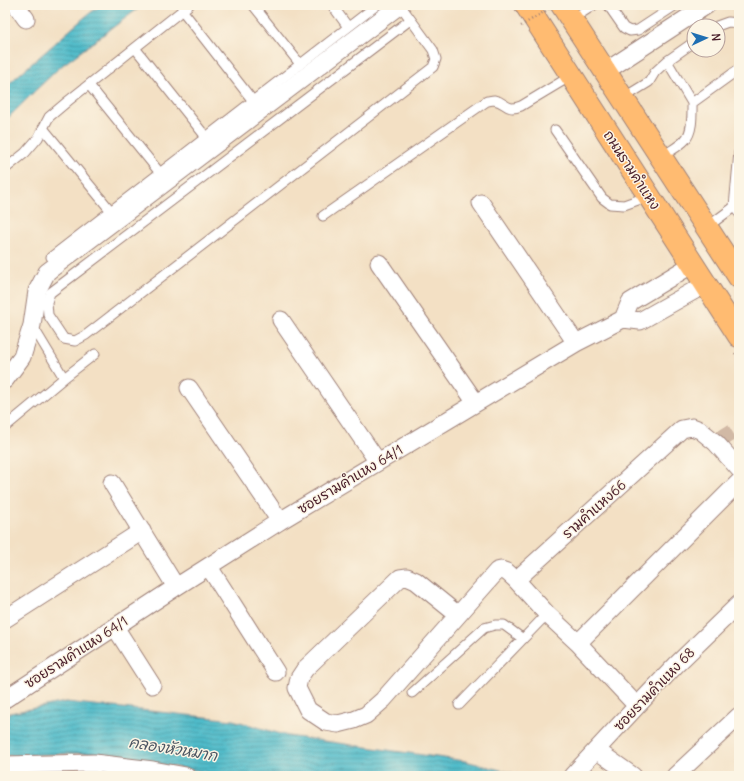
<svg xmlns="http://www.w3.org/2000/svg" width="744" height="781" viewBox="0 0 744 781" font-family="Delius,'Playpen Sans Thai',sans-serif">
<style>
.water{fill:url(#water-rules);stroke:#4d6e7a}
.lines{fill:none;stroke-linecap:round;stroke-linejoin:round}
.street-tunnel{stroke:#d1b9a5;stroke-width:17;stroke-dasharray:17 8;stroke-linecap:butt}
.lane-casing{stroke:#9e8078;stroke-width:11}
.street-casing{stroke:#9e8078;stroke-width:19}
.primary-casing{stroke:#9e8078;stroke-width:24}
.path{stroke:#9e8078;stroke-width:2.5;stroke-dasharray:1 3;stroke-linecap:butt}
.lane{stroke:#fff;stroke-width:9}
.street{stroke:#fff;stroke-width:17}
.primary{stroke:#ffbb71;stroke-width:22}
.path-bridge{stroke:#9e8078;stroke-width:2.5;stroke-dasharray:1 3;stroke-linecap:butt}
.labels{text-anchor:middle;stroke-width:3;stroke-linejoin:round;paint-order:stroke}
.street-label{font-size:14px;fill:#4a1f2b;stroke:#fcf5e5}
.water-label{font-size:15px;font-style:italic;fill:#4c5663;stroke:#fcf5e5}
</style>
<defs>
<pattern id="water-rules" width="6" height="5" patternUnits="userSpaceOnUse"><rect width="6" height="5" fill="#50bcca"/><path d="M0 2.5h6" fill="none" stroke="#4498a4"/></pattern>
</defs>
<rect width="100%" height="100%" fill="#fcf5e5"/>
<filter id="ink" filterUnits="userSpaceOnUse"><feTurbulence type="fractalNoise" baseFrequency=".025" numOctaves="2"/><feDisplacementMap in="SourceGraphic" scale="8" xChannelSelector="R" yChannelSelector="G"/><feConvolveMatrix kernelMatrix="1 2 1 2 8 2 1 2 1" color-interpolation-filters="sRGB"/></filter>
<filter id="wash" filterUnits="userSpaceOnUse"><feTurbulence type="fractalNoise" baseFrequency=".012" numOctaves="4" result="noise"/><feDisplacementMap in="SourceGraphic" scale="16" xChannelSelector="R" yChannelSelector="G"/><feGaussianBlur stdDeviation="0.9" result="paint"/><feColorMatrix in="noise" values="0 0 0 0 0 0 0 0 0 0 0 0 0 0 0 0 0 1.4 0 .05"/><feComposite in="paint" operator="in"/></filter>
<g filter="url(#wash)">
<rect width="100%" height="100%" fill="#f3e0c4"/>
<path class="water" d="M101 5H143L60 67 37 89 5 121V87L86 16Z
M66 702 233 720 288 736 465 761 524 776H228L94 753 5 756V714Z"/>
</g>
<g filter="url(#ink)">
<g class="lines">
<path class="street-tunnel" d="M718 441 739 428"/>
<defs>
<path id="lane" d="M253 5 300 64
M332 5 348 27
M400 5 433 50 436 59 433 67 86 335 75 341 64 339 48 315 47 302 50 293 410 20
M608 5 624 28 630 31 638 30 676 5
M182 10 253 101
M572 19 594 5
M717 26 728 22 739 23
M135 48 206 137
M667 61 692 103
M89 85 160 173
M623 98 649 82 655 72 667 61 694 42
M43 128 111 211
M555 130 602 198 610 204 624 205 649 196
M662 157C667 153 681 145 685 140 693 132 692 114 692 103L739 69
M5 169 25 153 38 138 49 117 68 101 189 5
M734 207 739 152
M323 216 487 101C489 101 491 100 494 100 507 102 505 112 521 106L571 76
M707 227 734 207 739 213
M51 257 377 5
M32 325 64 378
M5 427 64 378 95 354
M412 693 484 628 495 625H504L523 639
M459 705 547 614"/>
<path id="street" d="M16 5 26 19
M606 71 707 5
M481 203 576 343
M379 263 476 403
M623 319 630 302 693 264
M281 320 378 462
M5 380 22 357 32 325 37 291 47 272 400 5
M189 388 280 521
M112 483 176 587
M209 567 276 672
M516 580 682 429 692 427 700 430 716 443 739 469
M458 615 416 581 407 577 400 578 305 669 299 678 297 688 308 710 326 722 338 724 354 720 366 715 383 700 497 571 501 570 507 572 516 580 547 614 578 643 637 706
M5 619 142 531
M115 627 152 685
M578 643 739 482
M5 699 176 587 280 521 576 343 623 319 640 321 706 284
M596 750 633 776
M5 765 94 763 153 770 186 776
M572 776 637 706 677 664 739 604
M675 776 739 716"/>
<path id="primary" d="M526 5 739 336
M562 5 739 277"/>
</defs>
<use href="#lane" class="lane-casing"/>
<use href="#street" class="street-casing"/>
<use href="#primary" class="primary-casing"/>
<path class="path" d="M735 353 739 360"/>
<use href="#lane" class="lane"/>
<use href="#street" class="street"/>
<use href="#primary" class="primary"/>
<path class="path-bridge" d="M521 26 555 5"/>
</g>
</g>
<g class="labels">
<g class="street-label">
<text transform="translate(632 170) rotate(57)" y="5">ถนนรามคำแหง</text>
<text transform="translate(350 479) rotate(-31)" y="5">ซอยรามคำแหง 64/1</text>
<text transform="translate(594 509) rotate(-42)" y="5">รามคำแหง66</text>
<text transform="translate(76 652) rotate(-33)" y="5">ซอยรามคำแหง 64/1</text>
<text transform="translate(654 689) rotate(-46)" y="5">ซอยรามคำแหง 68</text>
</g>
<g class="water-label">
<text transform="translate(173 749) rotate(9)" y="5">คลองหัวหมาก</text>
</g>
</g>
<rect width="744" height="781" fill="none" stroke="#fcf5e5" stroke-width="20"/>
<g transform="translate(706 38) rotate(86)"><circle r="19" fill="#fcf5e5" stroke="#b59f9b"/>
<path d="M0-3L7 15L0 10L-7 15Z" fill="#1f6fb2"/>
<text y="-6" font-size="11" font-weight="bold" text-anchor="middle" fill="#4a1f2b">N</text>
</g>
</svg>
